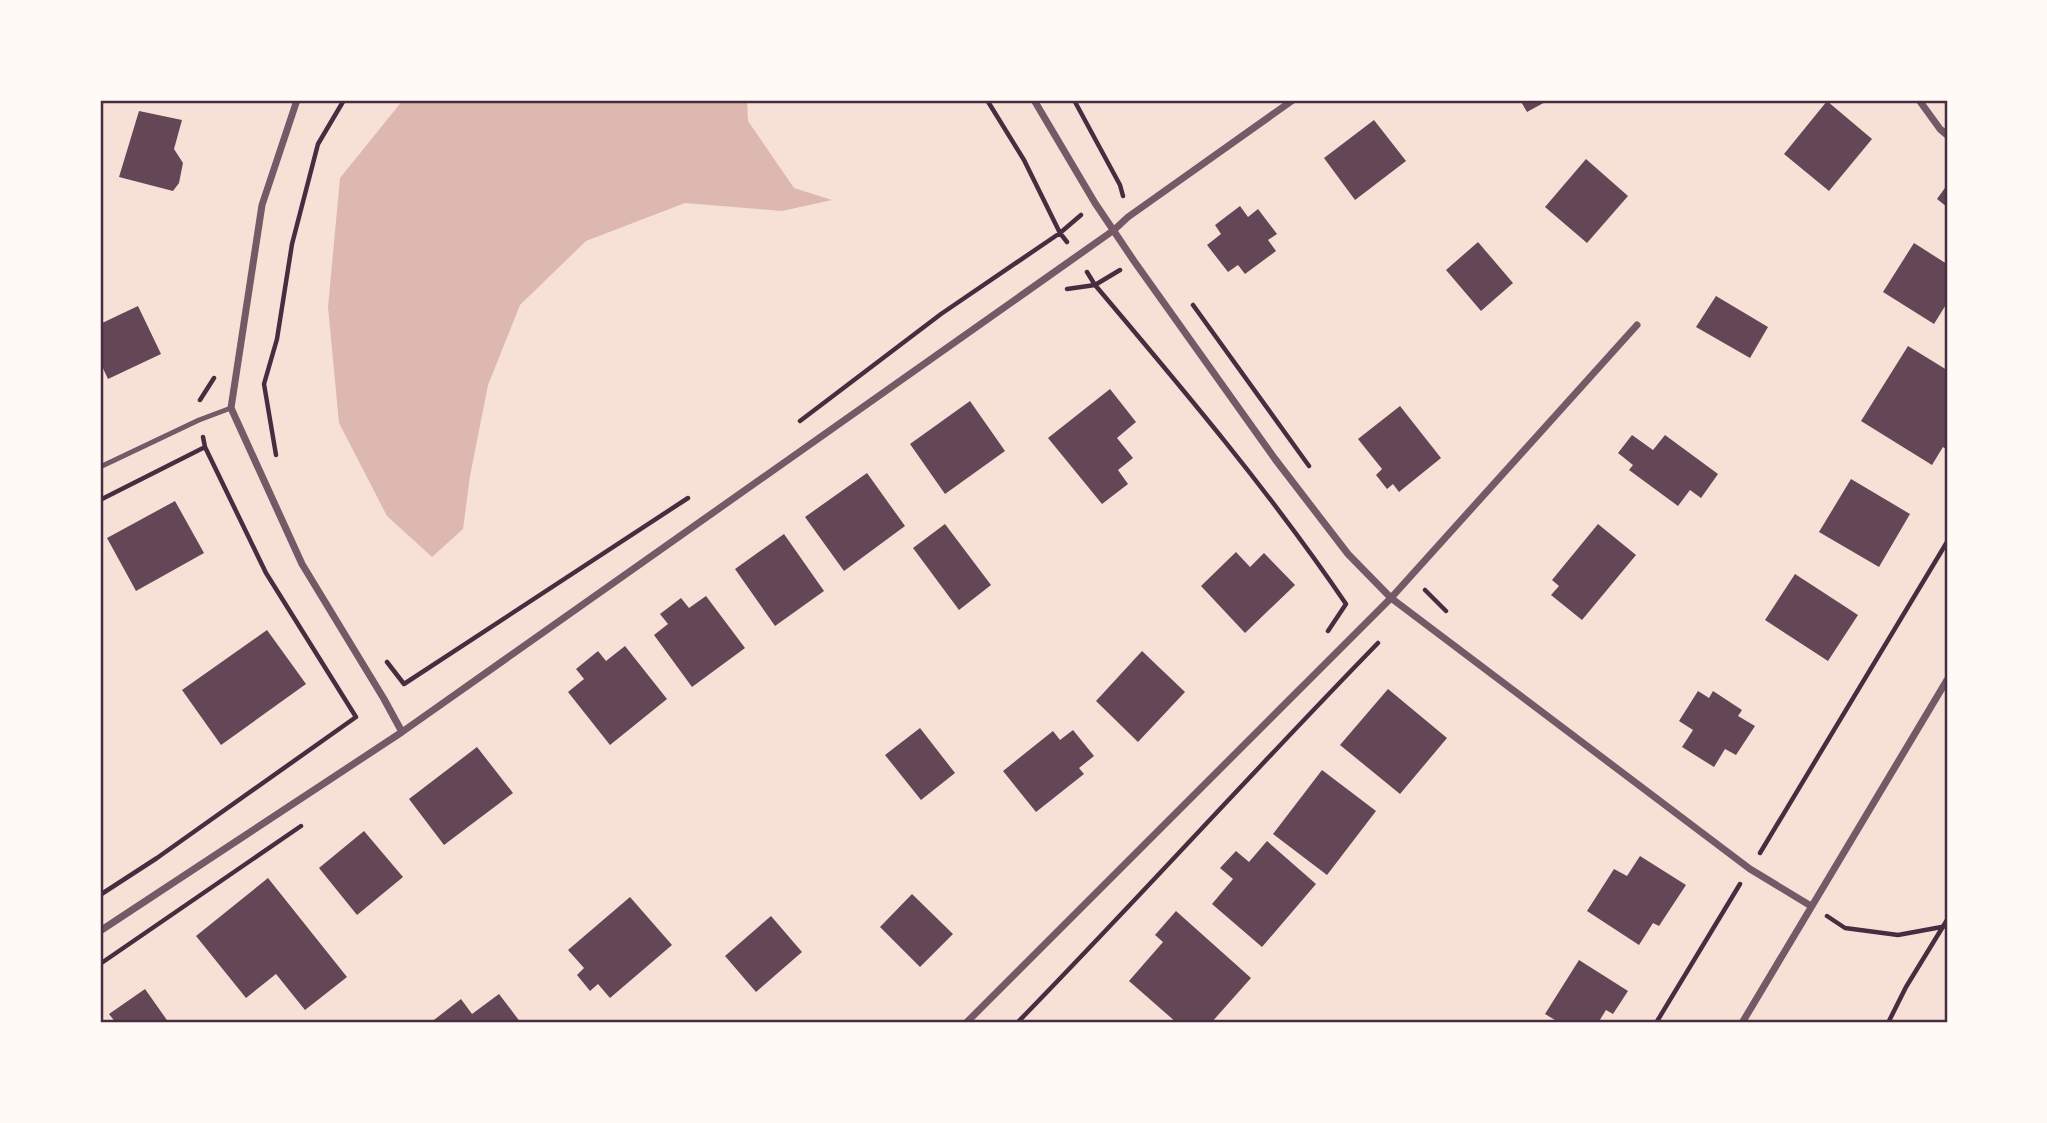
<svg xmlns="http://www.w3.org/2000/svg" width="2047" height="1123" viewBox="0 0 2047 1123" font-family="Arial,sans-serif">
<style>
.water{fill:#dcb8b0}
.building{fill:#644757}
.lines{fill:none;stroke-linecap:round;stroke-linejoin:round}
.path{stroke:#4a2c40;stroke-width:4.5}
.service{stroke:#755966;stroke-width:5}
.minor{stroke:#755966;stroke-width:7}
.neatline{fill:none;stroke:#4a2c40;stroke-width:2.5}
</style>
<rect width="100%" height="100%" fill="#f7e1d7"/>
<path class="water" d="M403 100H747L748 121 794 188 832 200 782 211 685 203 586 241 520 305 488 385 470 476 463 529 432 557 387 516 339 423 328 307 340 178Z"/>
<path class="building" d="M1520 100H1549L1527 112Z
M1827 101 1872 139 1829 191 1784 154Z
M139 111 182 120 174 149 183 163 179 183 173 191 119 177Z
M1374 120 1406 161 1355 200 1324 158Z
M1586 159 1628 196 1587 243 1545 207Z
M1947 185V207L1937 199Z
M1240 206 1248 217 1258 209 1277 234 1268 240 1276 251 1245 274 1238 265 1228 272 1207 245 1221 234 1215 225Z
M1478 242 1513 283 1481 311 1446 270Z
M1914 243 1947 264V303L1934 324 1883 292Z
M1716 296 1768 327 1750 358 1696 327Z
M138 306 161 354 108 379 100 362V324Z
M1908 346 1947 370V450L1943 447 1932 465 1861 421Z
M1110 389 1136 422 1117 438 1133 458 1118 470 1128 484 1102 504 1048 438Z
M970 401 1005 451 945 494 910 444Z
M1400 406 1441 458 1399 492 1393 484 1387 489 1376 475 1382 469 1358 439Z
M1632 435 1653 450 1665 435 1718 474 1701 498 1690 490 1678 506 1629 470 1633 465 1618 453Z
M867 473 905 526 844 571 805 517Z
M1851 479 1910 514 1879 567 1819 532Z
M175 501 204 553 136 591 107 538Z
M945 524 991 585 959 610 913 548Z
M1598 524 1636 555 1582 620 1551 595 1559 586 1552 580Z
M784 534 824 591 775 626 735 569Z
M1236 552 1250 567 1264 553 1295 585 1245 633 1201 586Z
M1795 574 1858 615 1828 661 1765 620Z
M706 596 745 648 692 687 654 635 668 624 660 614 681 598 689 608Z
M267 630 306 684 221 745 182 690Z
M625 646 667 699 610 745 568 692 584 679 576 669 598 651 606 661Z
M1142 651 1185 692 1138 742 1096 701Z
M1388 689 1447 738 1400 794 1340 745Z
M1698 691 1709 698 1713 691 1742 710 1738 716 1755 726 1736 755 1725 749 1714 767 1682 747 1693 730 1679 721Z
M920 728 955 773 921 800 885 755Z
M1073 730 1094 756 1079 768 1084 774 1036 812 1003 771 1053 731 1060 740Z
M477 747 513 793 444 845 409 799Z
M1322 770 1376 811 1327 875 1273 834Z
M364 831 403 877 357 915 319 868Z
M1267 841 1316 884 1262 947 1212 904 1233 879 1220 868 1236 851 1249 862Z
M1640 856 1686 885 1659 926 1653 923 1639 945 1587 911 1614 869 1627 876Z
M268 878 347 977 305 1010 276 974 246 998 196 936Z
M912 894 953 934 920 967 880 927Z
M630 897 672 945 610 998 598 984 590 991 577 975 584 968 568 950Z
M1176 911 1251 978 1211 1023H1177L1129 981 1163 942 1155 935Z
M771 916 802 952 756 992 725 956Z
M1579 960 1628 991 1613 1014 1606 1010 1598 1023H1560L1545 1014Z
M145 989 169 1023H116L109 1014Z
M499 994 521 1023H430L461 999 472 1014Z"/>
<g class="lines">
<path class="path" d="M987 100 1024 160 1060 233 1067 242
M1074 100 1120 185 1123 196
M1087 272 1095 285C1182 388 1270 492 1346 604L1328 631
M1067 289 1095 285 1120 270
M1193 305 1309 466
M200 400 214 378
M800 421 941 314 1060 233 1081 215
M276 455 264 384 277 339 292 244 318 144 344 100
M100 500 205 447
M1425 590 1446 611
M387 662 404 684 688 498
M1760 853 1947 542
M100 895 157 858 356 717 266 573 205 447 203 437
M1827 916 1845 928 1898 935 1947 926
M100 964 301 826
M1017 1023C1139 898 1256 768 1378 643
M1656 1023 1740 884
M1888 1023 1906 987 1947 920"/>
<path class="service" d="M100 467 199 420 231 408"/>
<path class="minor" d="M297 100 262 205 231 408 302 564 384 699 402 732
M1034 100 1095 203 1134 261 1275 459 1348 554 1391 598 1750 869 1811 906
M1919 100 1940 129 1947 135
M100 931 402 732 1114 230 1128 217 1293 100
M966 1023 1391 598 1637 325
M1742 1023 1947 680"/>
</g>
<rect width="2047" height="1123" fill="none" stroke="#fffaf5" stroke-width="203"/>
<rect x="102" y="102" width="1844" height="919" class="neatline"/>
</svg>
